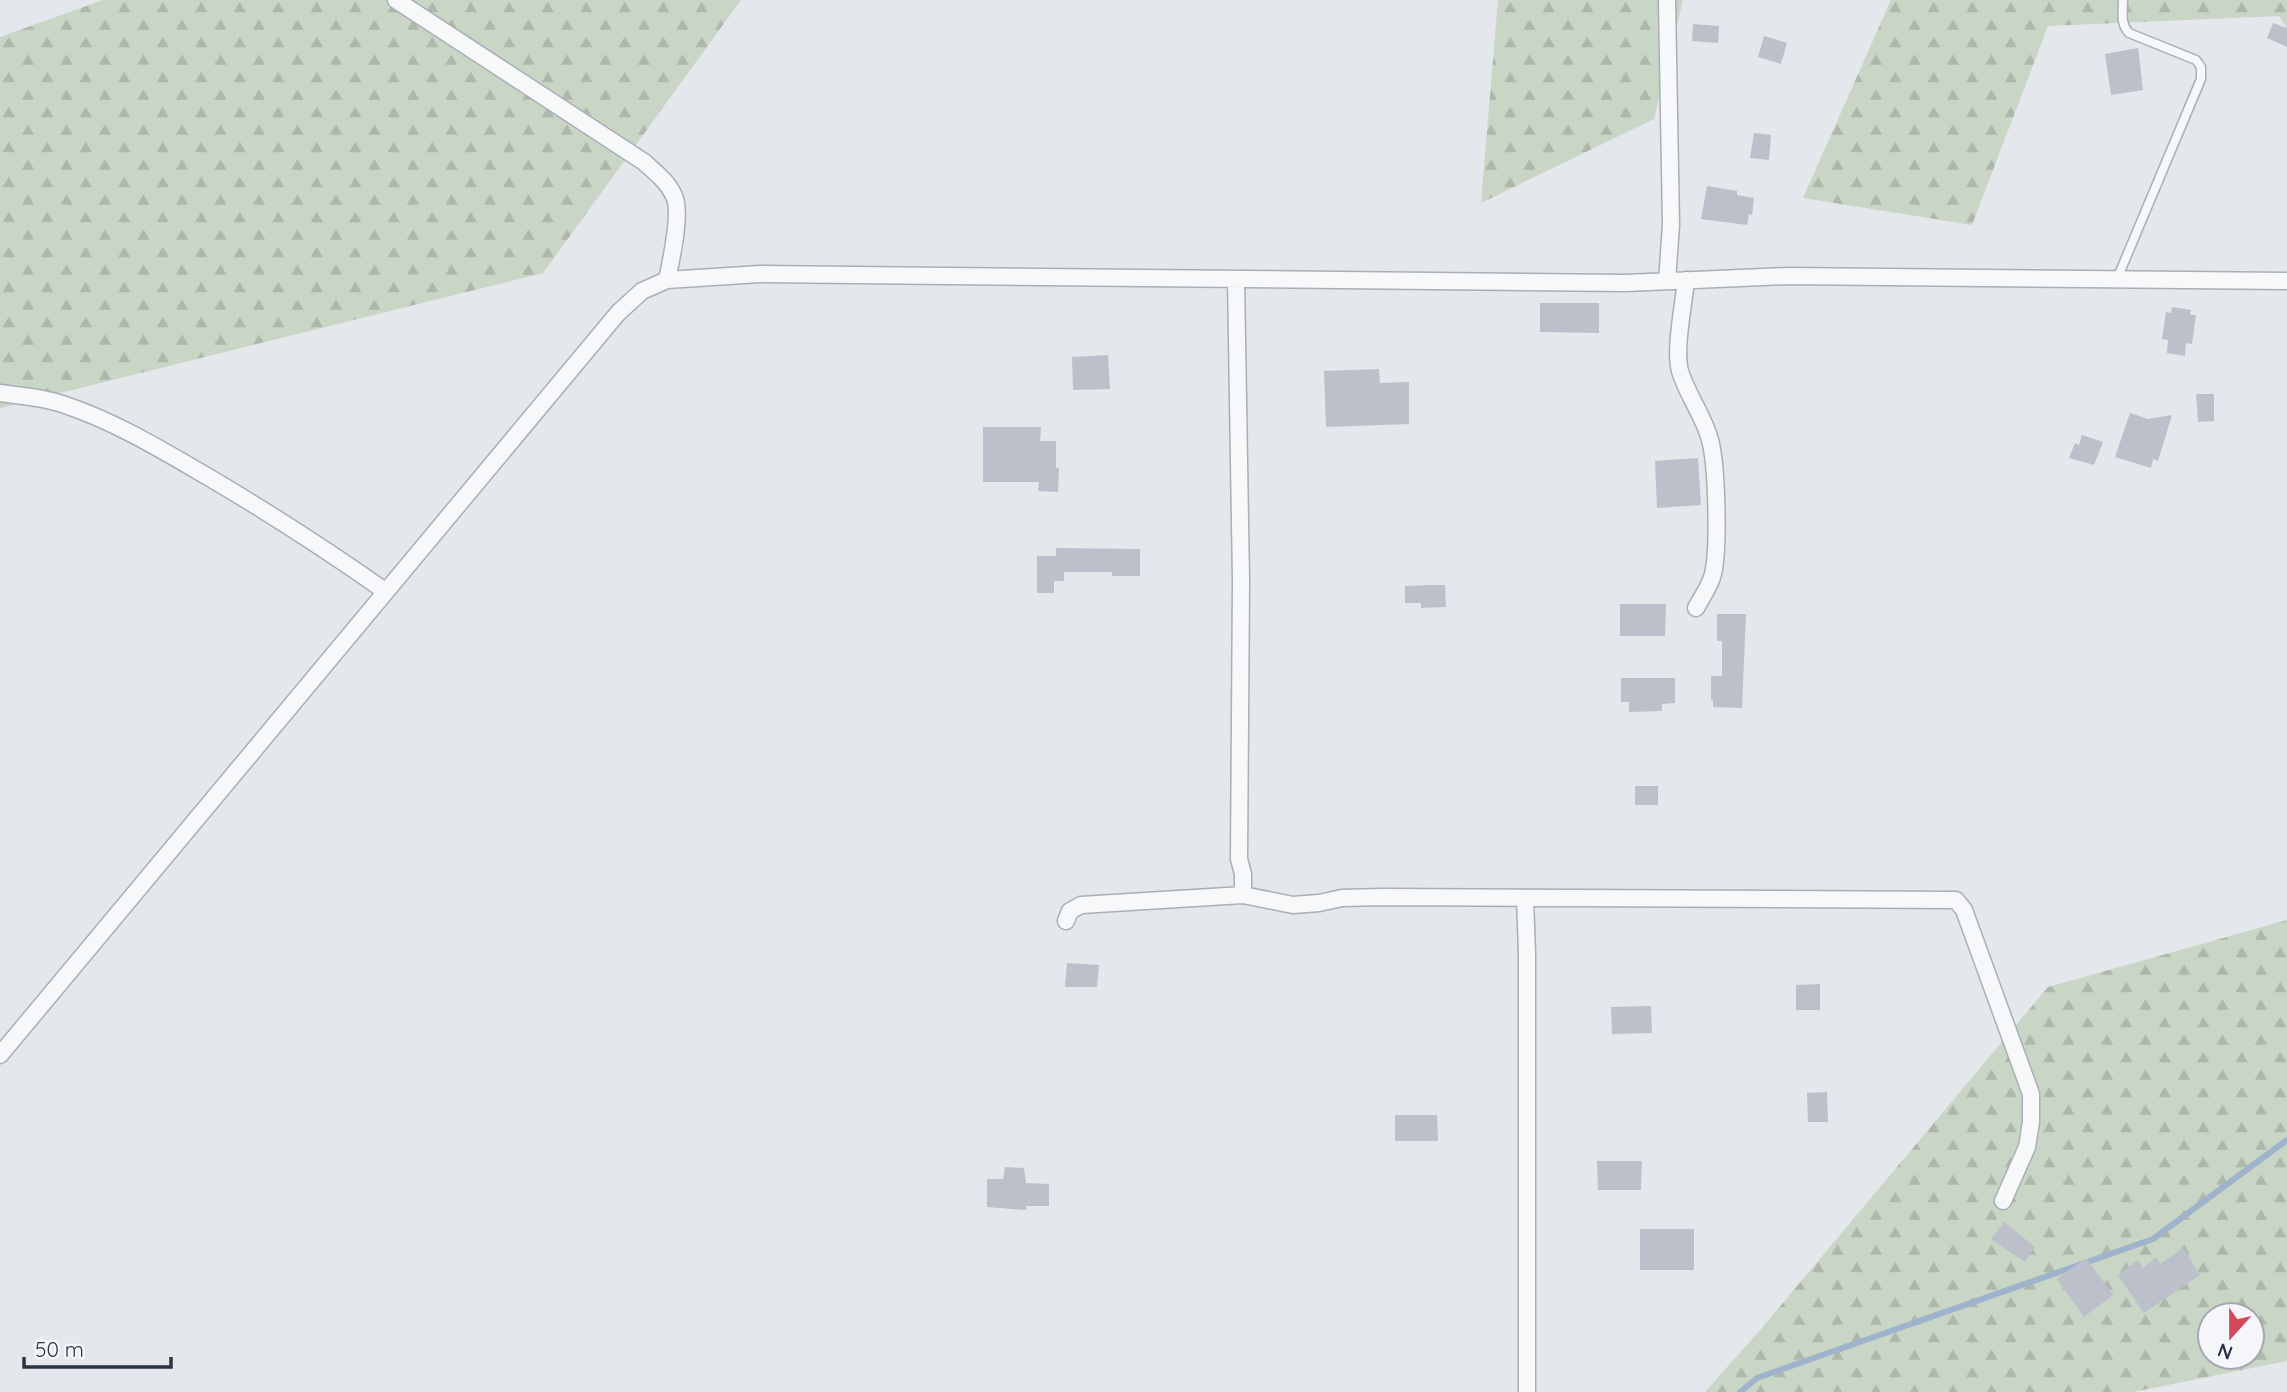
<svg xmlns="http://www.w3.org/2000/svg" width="2287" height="1392" viewBox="0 0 2287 1392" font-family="Quicksand,sans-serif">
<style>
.forest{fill:url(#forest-firs);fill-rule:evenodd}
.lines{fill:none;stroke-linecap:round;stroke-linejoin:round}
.stream{stroke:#9fb4cc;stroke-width:6}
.building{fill:#bbc0ca}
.service-casing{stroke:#a9aeb7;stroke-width:11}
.minor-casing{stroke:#a9aeb7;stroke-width:19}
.service{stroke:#f7f8fa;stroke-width:8}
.minor{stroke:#f7f8fa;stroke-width:16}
</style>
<defs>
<pattern id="forest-firs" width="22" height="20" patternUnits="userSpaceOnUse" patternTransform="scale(1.75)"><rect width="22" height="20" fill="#c9d6c5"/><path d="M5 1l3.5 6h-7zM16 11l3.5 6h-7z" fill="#adb8ab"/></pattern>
</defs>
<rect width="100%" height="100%" fill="#e4e7ec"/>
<path class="forest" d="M103 0H741L543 273 0 408V37Z
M1498 0H1683L1654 119 1481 203Z
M1891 0H2287V28L2279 16 2048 26 1972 225 1803 198Z
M2287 920V1361L2133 1392H1705L1761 1329 2048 987ZM2210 1315H2252V1357H2210Z"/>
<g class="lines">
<path class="stream" d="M1740 1392 1757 1378 2153 1239 2287 1140"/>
</g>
<path class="building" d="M2273 23 2287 28V47L2267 38Z
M1693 24 1719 26 1718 43 1692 41Z
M1764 36 1787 43 1781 64 1758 57Z
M2138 48 2143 90 2111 95 2105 54Z
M1754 133 1771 135 1769 160 1750 158Z
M1707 186 1737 191V195L1754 198 1752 215 1749 214 1747 225 1701 219Z
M1540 303H1599V333L1540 332Z
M2172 307 2191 310 2190 315H2196L2192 344 2186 343 2185 356 2167 353 2168 340 2162 339 2166 312 2171 313Z
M1108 355 1110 389 1073 390 1072 357Z
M1379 369 1380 383 1409 382V424L1326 427 1324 371Z
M2196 394H2214V421L2198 422Z
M2130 413 2148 419 2172 415 2158 461 2153 459 2151 468 2115 457Z
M983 427H1041L1040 441H1056V468H1059L1058 492 1038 491 1039 482H983Z
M2082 435 2103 442 2094 465 2069 458 2075 443 2079 445Z
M1698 458 1701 505 1657 508 1655 461Z
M1056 548 1140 549V576H1112V572H1064V581H1054V593H1037V556H1056Z
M1433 585H1445L1446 607 1421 608V603H1405V586Z
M1620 604H1666L1665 636H1620Z
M1717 614H1746L1742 708 1713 707V700H1711V676H1722V641H1717Z
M1621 678H1675V703L1662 704V711L1629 712V702H1621Z
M1635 786H1658V805H1635Z
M1067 963 1099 965 1097 987H1065Z
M1820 984V1010H1796V985Z
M1651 1006 1652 1033 1612 1034 1611 1007Z
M1827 1092 1828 1122H1808L1807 1093Z
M1395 1115H1437L1438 1141H1395Z
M1597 1161H1642L1641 1190H1598Z
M1005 1167 1024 1168 1026 1183 1049 1184V1206H1026V1210L987 1207V1179H1003Z
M2004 1222 2035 1247 2025 1262 1991 1239Z
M1640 1229H1694V1270H1640Z
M2183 1248 2200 1275 2144 1313 2118 1275 2138 1260 2143 1268 2156 1257 2160 1264Z
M2086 1258 2113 1295 2084 1317 2057 1279Z"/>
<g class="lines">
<defs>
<path id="service" d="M2117 279 2201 79V67L2196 60 2129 33C2120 23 2123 13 2123 0"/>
<path id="minor" d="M396 0 644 162C655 172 668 182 674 196 682 212 671 261 667 280
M1236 279 1241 581 1239 859 1243 874V895L1293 905 1319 903 1342 898 1382 897 1956 900 1964 910 2031 1094V1122L2027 1147 2003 1201
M1686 280C1684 303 1674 350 1680 371 1687 395 1704 416 1710 440 1717 465 1719 549 1713 574 1710 586 1702 597 1696 608
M1667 281 1671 225 1667 0
M0 393C23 396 46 398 68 406 118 423 165 452 210 478 271 514 328 551 385 591
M1525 899 1527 952V1392
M1066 921 1070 911 1081 905 1243 895
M0 1055 618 313 642 291 667 280 760 274 1626 283 1788 276 2287 281"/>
</defs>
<use href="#service" class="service-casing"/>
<use href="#minor" class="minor-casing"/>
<use href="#service" class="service"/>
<use href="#minor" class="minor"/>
</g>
<g transform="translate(2231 1336) rotate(201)"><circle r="33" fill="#f4f6f9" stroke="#a4a8b1" stroke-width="2"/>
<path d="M0-5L12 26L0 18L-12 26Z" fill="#d1495b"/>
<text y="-10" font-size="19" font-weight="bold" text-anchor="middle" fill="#2b3445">N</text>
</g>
<path d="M24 1357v10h147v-10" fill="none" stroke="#2b3445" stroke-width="3.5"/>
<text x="35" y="1357" font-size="21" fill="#2b3445" stroke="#f4f6f9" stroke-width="5" paint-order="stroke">50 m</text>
</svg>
